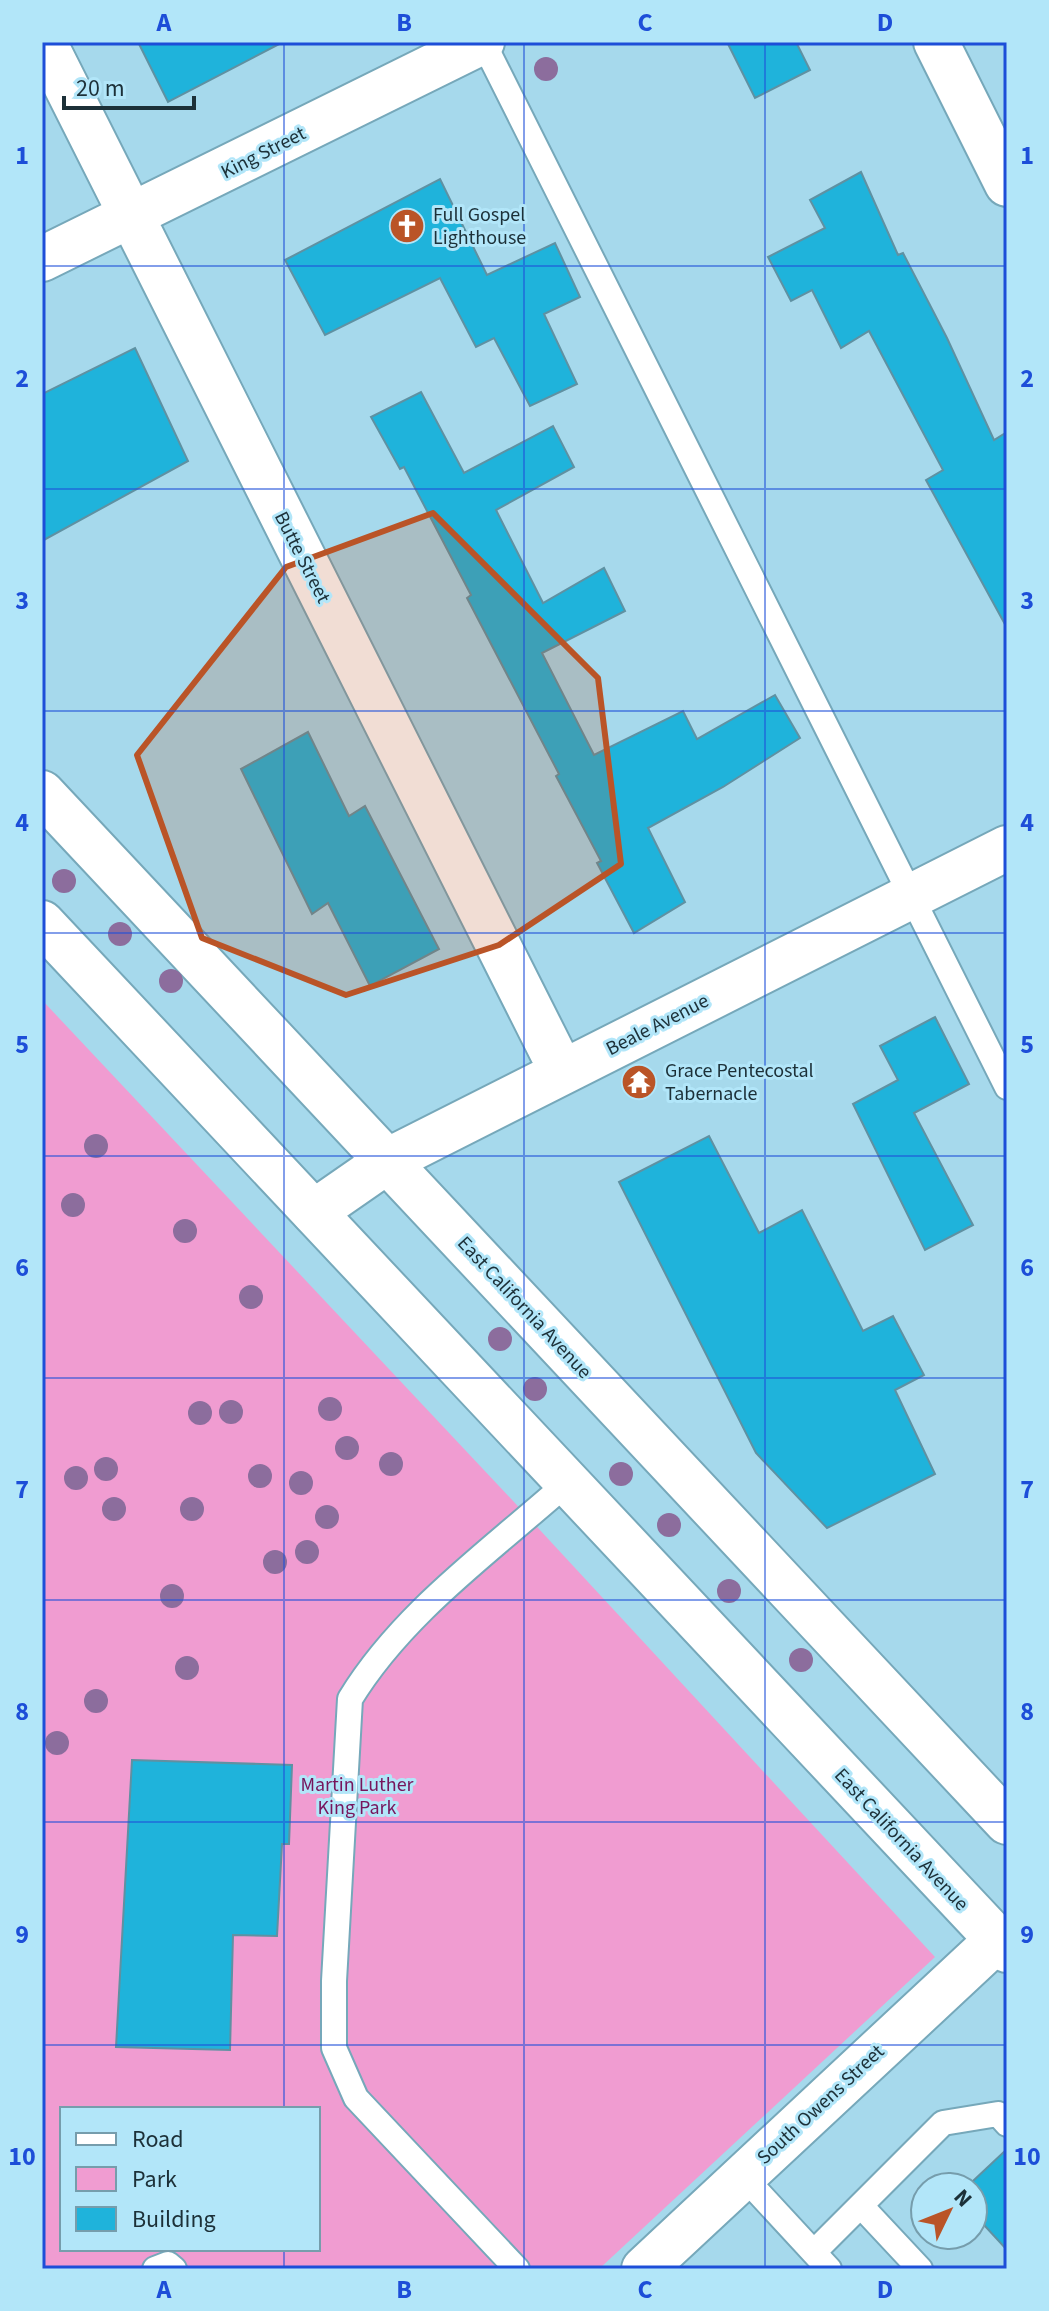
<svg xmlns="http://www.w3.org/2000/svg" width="1049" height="2311" viewBox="0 0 1049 2311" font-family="'Source Sans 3',sans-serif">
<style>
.green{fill:#f09cd1;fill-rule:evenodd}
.building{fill:#1fb3db;stroke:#5f91a2;stroke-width:2}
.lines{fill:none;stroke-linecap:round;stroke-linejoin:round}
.service-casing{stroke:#76a8ba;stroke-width:28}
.minor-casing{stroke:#76a8ba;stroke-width:48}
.tertiary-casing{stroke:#76a8ba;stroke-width:48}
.primary-casing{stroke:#76a8ba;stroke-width:48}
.service{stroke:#fff;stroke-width:24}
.minor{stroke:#fff;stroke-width:44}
.tertiary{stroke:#fff;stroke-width:44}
.primary{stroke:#fff;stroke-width:44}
.tree{fill:#8c6d9d}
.marked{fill:#ba5427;fill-opacity:0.2;stroke:#ba5427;stroke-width:6;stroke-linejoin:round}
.grid{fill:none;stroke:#1d4ed8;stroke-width:2;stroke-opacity:0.55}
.labels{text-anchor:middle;stroke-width:6;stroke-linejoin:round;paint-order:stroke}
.street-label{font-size:20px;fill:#1c3038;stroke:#b2e6f9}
.poi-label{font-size:20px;fill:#1c3038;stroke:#b2e6f9;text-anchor:start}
.park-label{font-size:20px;fill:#77155c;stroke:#b2e6f9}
.neatline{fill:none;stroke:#1d4ed8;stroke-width:3}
.grid-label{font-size:26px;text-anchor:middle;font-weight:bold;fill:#1d4ed8}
</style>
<rect width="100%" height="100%" fill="#a6d9ec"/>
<path class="green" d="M42 1000 514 1502 935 1957 599 2269H42ZM62 2109H318V2249H62Z"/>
<path class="building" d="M138 42H283L168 102Z
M727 42H796L810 70 755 98Z
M861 172 898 255 903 253 947 338 994 440 1007 432V628L926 480 943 470 869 331 841 348 812 290 791 301 768 257 825 228 810 200Z
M440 179 487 275 555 243 580 297 544 314 577 384 530 406 494 338 476 347 440 278 325 335 285 260Z
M135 348 188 461 42 541V394Z
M421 392 464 473 553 426 574 467 496 510 543 603 604 568 625 611 542 653 594 755 683 711 697 739 775 695 800 738 723 787 648 828 685 902 634 933 597 863 601 861 556 776 559 774 467 598 471 595 404 467 400 469 371 417Z
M308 732 349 816 365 806 439 949 370 986 328 903 312 914 241 769Z
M935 1017 969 1084 914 1113 973 1225 925 1250 853 1104 898 1080 880 1046Z
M709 1136 759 1233 802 1210 863 1331 893 1316 924 1375 895 1390 935 1474 827 1528 756 1453 619 1182Z
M132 1760 292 1765 289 1844H282L277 1936 233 1935 230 2050 116 2047Z
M1007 2149V2250L973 2213V2181Z"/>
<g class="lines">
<defs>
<path id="service" d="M483 42 1007 1087
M743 2176 829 2269
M862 2207 920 2269
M814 2252 943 2123 998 2114 1007 2124
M155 2269 168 2264 174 2269
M517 2269 356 2098 334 2048V1981L350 1699C403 1612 492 1550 568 1482"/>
<path id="minor" d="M44 42 562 1072
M936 42 1007 184
M42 259 482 42
M314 1212 389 1160 1007 848"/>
<path id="tertiary" d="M644 2269 997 1940"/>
<path id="primary" d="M42 793 1007 1822
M42 923 1007 1950"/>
</defs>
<use href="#service" class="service-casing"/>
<use href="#minor" class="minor-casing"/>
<use href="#tertiary" class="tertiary-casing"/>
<use href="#primary" class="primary-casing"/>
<use href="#service" class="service"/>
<use href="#minor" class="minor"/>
<use href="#tertiary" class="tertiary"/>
<use href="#primary" class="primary"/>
</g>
<g class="tree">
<circle cx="546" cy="69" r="12"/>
<circle cx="64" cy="881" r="12"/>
<circle cx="120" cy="934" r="12"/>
<circle cx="171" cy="981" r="12"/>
<circle cx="96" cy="1146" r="12"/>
<circle cx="73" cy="1205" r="12"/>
<circle cx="185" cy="1231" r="12"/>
<circle cx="251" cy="1297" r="12"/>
<circle cx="500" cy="1339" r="12"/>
<circle cx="535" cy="1389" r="12"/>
<circle cx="330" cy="1409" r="12"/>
<circle cx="231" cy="1412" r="12"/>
<circle cx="200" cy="1413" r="12"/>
<circle cx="347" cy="1448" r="12"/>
<circle cx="391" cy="1464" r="12"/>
<circle cx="106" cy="1469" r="12"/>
<circle cx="621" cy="1474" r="12"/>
<circle cx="260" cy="1476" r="12"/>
<circle cx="76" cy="1478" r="12"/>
<circle cx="301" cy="1483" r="12"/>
<circle cx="114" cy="1509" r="12"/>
<circle cx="192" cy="1509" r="12"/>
<circle cx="327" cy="1517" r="12"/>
<circle cx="669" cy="1525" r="12"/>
<circle cx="307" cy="1552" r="12"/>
<circle cx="275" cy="1562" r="12"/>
<circle cx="729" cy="1591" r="12"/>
<circle cx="172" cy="1596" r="12"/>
<circle cx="801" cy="1660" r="12"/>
<circle cx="187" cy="1668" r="12"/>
<circle cx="96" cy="1701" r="12"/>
<circle cx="57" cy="1743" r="12"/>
</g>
<path class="marked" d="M433 513 598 678 621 864 499 945 346 995 202 938 137 755 286 567Z"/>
<path class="grid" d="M284 42V2109M524 42V2269M765 42V2269M42 266H1007M42 489H1007M42 711H1007M42 933H1007M42 1156H1007M42 1378H1007M42 1600H1007M42 1822H1007M42 2045H1007M284 2249V2269"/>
<defs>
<symbol id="church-disc" viewBox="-11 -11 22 22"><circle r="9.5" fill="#ba5427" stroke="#b2e6f9"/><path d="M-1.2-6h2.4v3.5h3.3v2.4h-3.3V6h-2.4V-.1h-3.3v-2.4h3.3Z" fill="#fff"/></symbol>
<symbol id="temple-disc" viewBox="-11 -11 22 22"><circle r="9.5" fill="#ba5427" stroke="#b2e6f9"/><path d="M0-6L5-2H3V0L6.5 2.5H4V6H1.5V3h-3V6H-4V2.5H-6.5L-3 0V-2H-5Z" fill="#fff"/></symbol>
</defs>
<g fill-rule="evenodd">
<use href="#church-disc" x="387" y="206" width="40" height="40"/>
<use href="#temple-disc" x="619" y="1062" width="40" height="40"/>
</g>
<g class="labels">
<g class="street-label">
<text transform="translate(263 152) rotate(-27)" y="7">King Street</text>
<text transform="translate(303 557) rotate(63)" y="7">Butte Street</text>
<text transform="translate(657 1024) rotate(-27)" y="7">Beale Avenue</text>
<text transform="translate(525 1307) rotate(47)" y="7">East California Avenue</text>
<text transform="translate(902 1839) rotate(47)" y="7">East California Avenue</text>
<text transform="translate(820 2104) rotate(-43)" y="7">South Owens Street</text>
</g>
<g class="poi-label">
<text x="433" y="221">Full Gospel<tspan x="433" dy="23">Lighthouse</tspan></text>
<text x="665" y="1077">Grace Pentecostal<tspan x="665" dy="23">Tabernacle</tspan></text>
</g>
<g class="park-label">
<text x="357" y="1791">Martin Luther<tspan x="357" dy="23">King Park</tspan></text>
</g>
</g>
<rect width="1049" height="2311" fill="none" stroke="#b2e6f9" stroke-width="88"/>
<rect x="60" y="2107" width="260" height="144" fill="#b2e6f9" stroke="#769dac" stroke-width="2"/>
<rect x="76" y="2133" width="40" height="12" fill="#ffffff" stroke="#769dac" stroke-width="2"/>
<text x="132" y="2147" font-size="24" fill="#1c3038">Road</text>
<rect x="76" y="2167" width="40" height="24" fill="#f09cd1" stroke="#769dac" stroke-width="2"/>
<text x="132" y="2187" font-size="24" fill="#1c3038">Park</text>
<rect x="76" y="2207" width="40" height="24" fill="#1fb3db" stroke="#769dac" stroke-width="2"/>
<text x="132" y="2227" font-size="24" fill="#1c3038">Building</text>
<g transform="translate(949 2211) rotate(47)"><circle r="38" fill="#b2e6f9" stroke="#769dac" stroke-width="2"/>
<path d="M0-6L14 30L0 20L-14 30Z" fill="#ba5427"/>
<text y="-12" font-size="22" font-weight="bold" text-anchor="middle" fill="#1c3038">N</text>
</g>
<path d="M64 96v12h130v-12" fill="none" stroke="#1c3038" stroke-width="4"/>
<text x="76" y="96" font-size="24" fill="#1c3038" stroke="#b2e6f9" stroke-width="6" paint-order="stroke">20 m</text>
<rect x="44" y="44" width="961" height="2223" class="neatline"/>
<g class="grid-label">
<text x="164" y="31">A</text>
<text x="404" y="31">B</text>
<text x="645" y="31">C</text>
<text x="885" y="31">D</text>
<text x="22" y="164">1</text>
<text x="1027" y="164">1</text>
<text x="22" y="387">2</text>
<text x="1027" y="387">2</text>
<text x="22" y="609">3</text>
<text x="1027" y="609">3</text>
<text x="22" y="831">4</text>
<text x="1027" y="831">4</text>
<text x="22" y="1053">5</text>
<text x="1027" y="1053">5</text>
<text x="22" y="1276">6</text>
<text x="1027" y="1276">6</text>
<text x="22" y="1498">7</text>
<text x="1027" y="1498">7</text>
<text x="22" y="1720">8</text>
<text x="1027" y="1720">8</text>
<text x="22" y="1943">9</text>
<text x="1027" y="1943">9</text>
<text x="22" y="2165">10</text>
<text x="1027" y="2165">10</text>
<text x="164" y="2298">A</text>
<text x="404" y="2298">B</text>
<text x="645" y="2298">C</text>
<text x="885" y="2298">D</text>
</g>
</svg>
